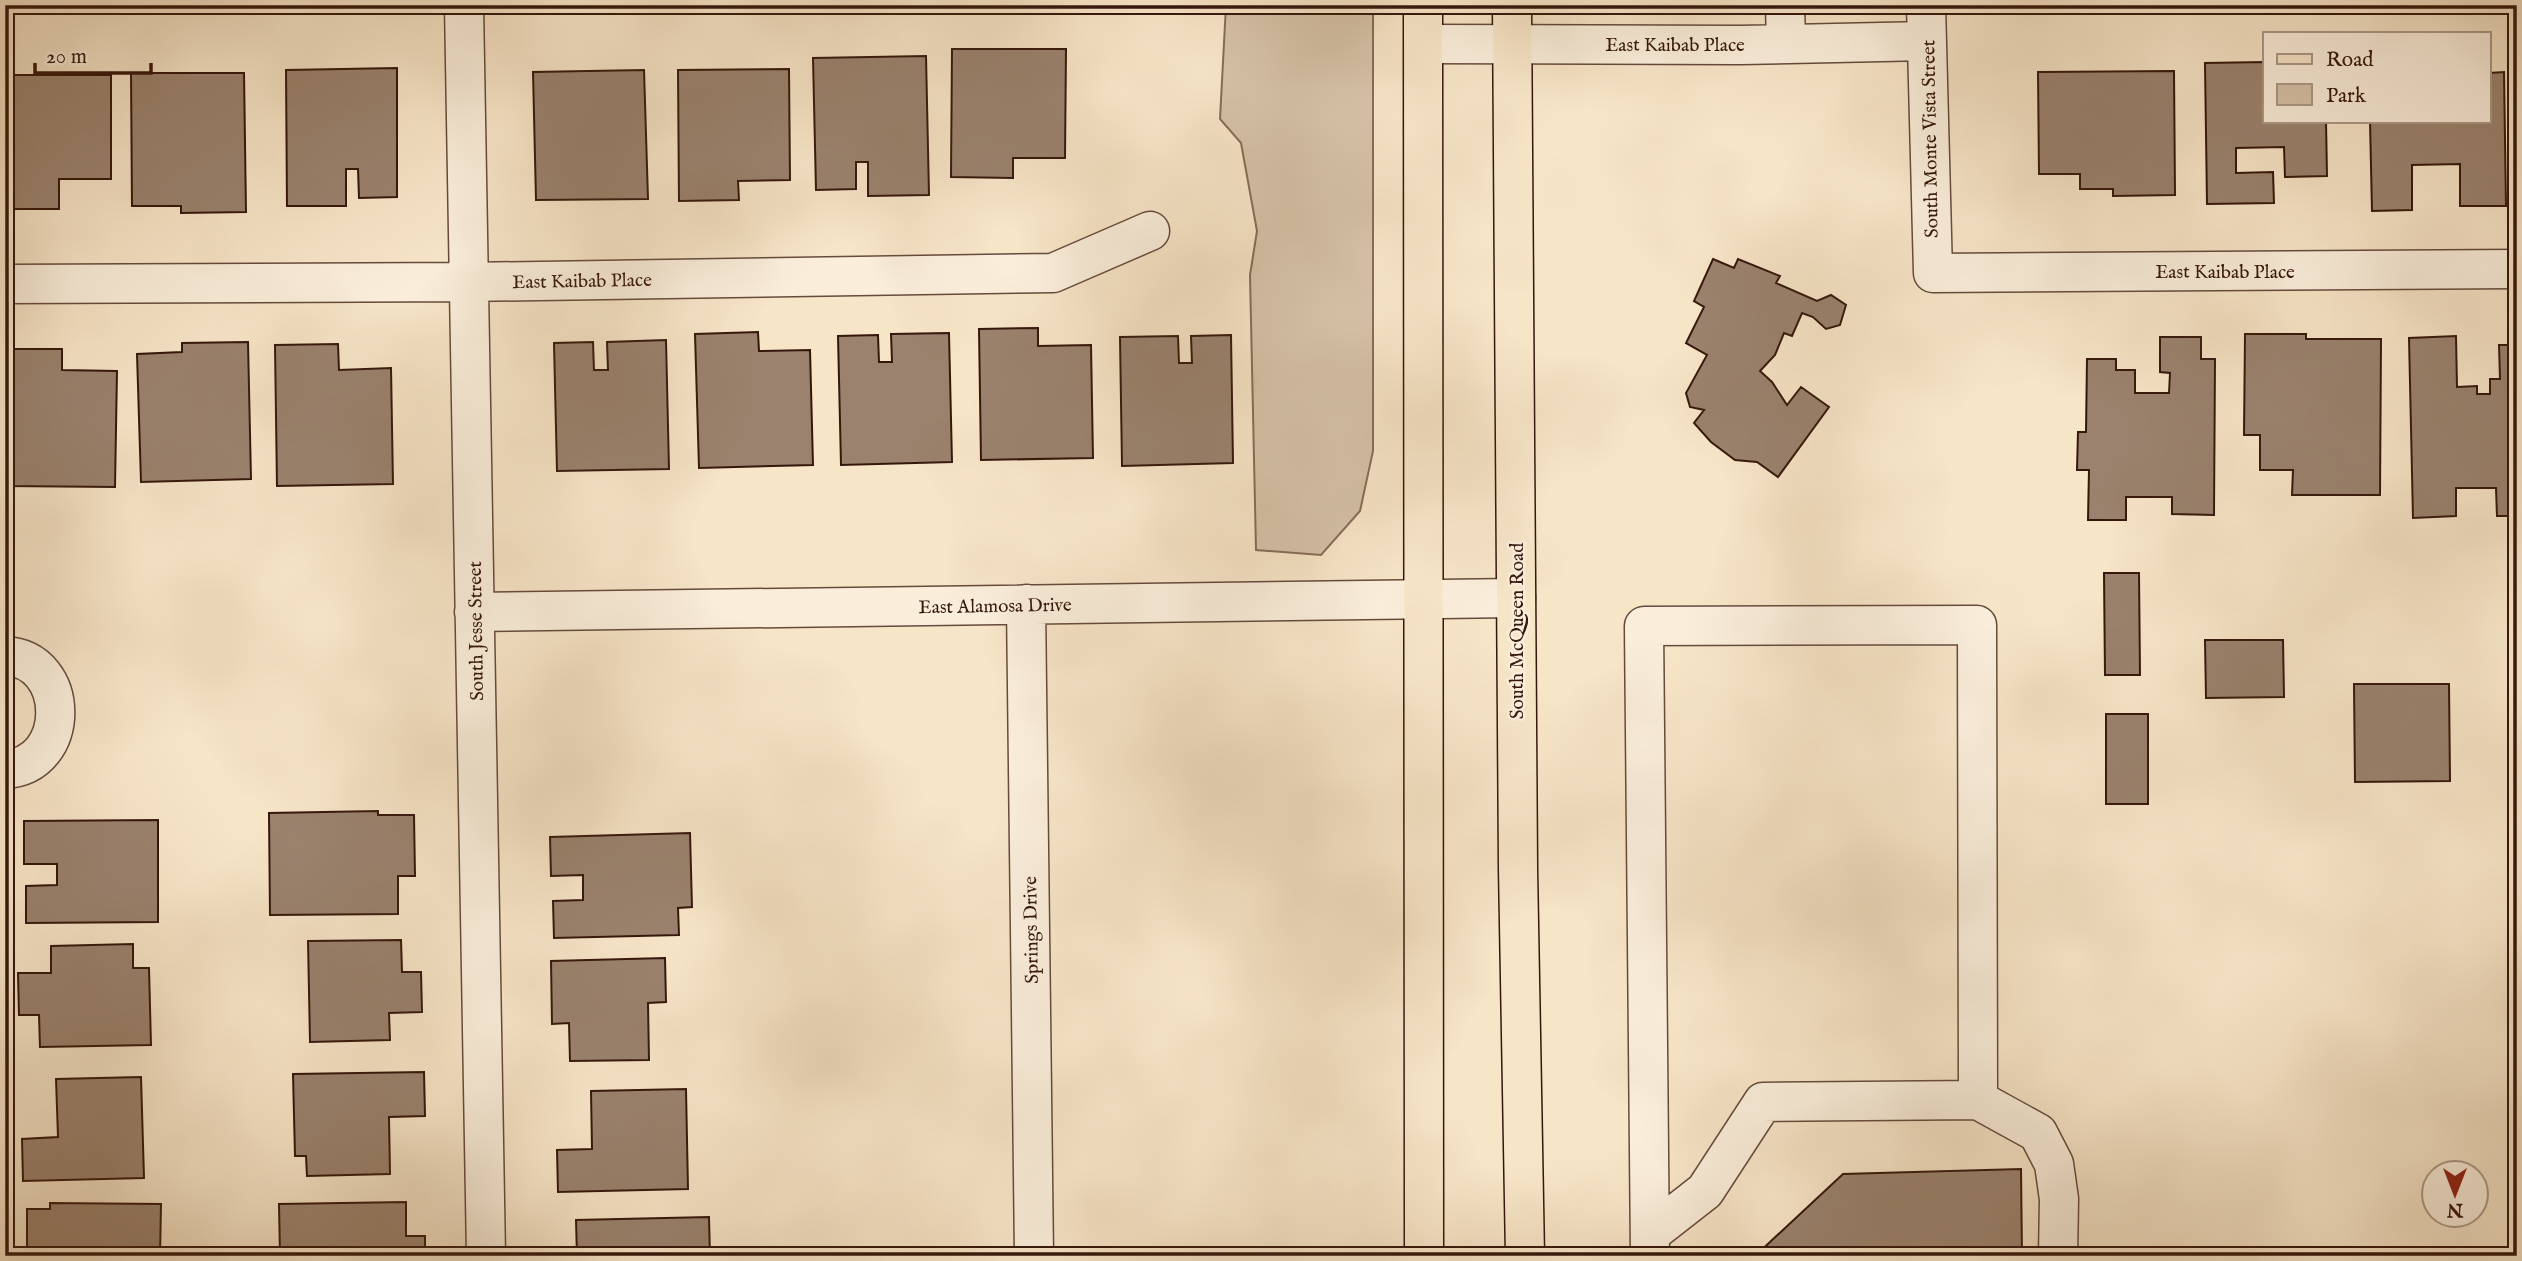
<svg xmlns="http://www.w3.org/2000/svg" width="2522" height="1261" viewBox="0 0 2522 1261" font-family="'IM FELL English',serif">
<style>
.green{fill:#d6c2a8;stroke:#866c5a;stroke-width:2}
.building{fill:#9a826e;stroke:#36170c;stroke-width:2}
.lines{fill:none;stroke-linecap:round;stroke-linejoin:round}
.minor-casing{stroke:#664a3b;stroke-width:41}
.major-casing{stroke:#36170c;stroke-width:41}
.minor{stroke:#faeedb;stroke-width:38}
.major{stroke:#f7e5c8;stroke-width:38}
.labels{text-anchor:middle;stroke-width:5;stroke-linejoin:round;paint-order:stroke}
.street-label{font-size:19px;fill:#36170c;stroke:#faeedb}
</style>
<rect width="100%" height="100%" fill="#f7e5c8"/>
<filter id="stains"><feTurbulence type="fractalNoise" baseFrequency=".00286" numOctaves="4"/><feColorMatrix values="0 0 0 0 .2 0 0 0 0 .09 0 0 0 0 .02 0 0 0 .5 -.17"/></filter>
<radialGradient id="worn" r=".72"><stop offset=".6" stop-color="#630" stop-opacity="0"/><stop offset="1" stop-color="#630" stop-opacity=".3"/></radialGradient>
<path class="green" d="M1226 5H1373V451L1360 511 1321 555 1256 550 1250 275 1257 231 1241 143 1220 119Z"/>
<path class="building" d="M952 49H1066L1065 158H1013V178L951 177Z
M926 56 929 195 868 196V162H856V189L816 190 813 58Z
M2265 62V121H2326L2327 176 2285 177 2284 147 2236 148V173L2273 172 2274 203 2207 204 2205 63Z
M397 68V197L359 198 358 169H346V206H287L286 70Z
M789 69 790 180 738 181 739 200 679 201 678 70Z
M644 70 648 199 536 200 533 72Z
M2174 71 2175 195 2113 196V189H2080V174H2039L2038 72Z
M2504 72 2506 206H2460V164L2412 165V210L2372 211 2370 121H2489V73Z
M131 73H244L246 212 181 213V206H132Z
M5 75H111V179H59V209H5Z
M1713 259 1734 268 1738 259 1780 276 1776 283 1817 301 1831 295 1846 305 1840 325 1826 329 1813 317 1802 313 1792 336 1784 333 1775 355 1760 371 1772 382 1787 405 1801 387 1829 407 1778 477 1757 462 1735 460 1711 442 1694 423 1704 410 1690 407 1686 393 1707 355 1686 343 1704 307 1694 301Z
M1038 328V346L1091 345 1093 458 981 460 979 329Z
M758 332 759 351 810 350 813 465 699 468 695 334Z
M949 333 952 462 841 465 838 336 878 335 879 362H892L891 334Z
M2245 334H2306V339H2381L2380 495H2292L2293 470H2260V435H2244Z
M1231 335 1233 463 1122 466 1120 337 1178 336 1179 363H1192L1191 336Z
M2456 336 2457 387 2477 386V394H2490V379H2500L2499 345H2517V516H2497L2496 488H2456V516L2413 518 2409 338Z
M2160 337H2201V359H2215L2214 515 2172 514V497H2126V520H2088L2089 470H2077L2078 432H2086L2087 359H2116V370H2135V393H2169L2170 373 2160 372Z
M666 340 669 469 557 471 554 343 593 342 594 370H608L607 342Z
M248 342 251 479 141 482 137 354 182 352V343Z
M338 344 339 370 391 368 393 484 277 486 275 345Z
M5 349H62V370L117 371 115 487 5 486Z
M2104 573H2139L2140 675H2105Z
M2205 640H2283L2284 697 2206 698Z
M2354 684H2449L2450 781 2355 782Z
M2106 714H2148V804H2106Z
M378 811V815H414L415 876H398V914L270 915 269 813Z
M158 820V922L26 923V886L57 885V864H24V821Z
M690 833 692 907 678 908 679 935 554 938 553 901 583 900V875L551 876 550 837Z
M401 940 402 972H421L422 1012 389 1013 390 1040 310 1042 308 941Z
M133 944V968H149L151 1045 40 1047 39 1015H19L18 973H51V946Z
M665 958 666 1002 648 1003 649 1060 570 1061 569 1023 552 1024 551 961Z
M424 1072 425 1116 389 1117 390 1174 307 1176 306 1156H295L293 1074Z
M141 1077 144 1178 23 1181 22 1139 58 1137 56 1079Z
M686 1089 688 1189 558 1192 557 1150 592 1149 591 1091Z
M2021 1169 2022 1256H1755L1843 1174Z
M406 1202V1236H425V1256H280L279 1204Z
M50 1203 161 1204 160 1256H61V1248L27 1247V1209H50Z
M709 1217 710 1256H577L576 1220Z"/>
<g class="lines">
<defs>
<path id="minor" d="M464 5 486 1256
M1785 5 1786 43
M1926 5 1933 273 2517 269
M1424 44 1740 45 1927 41
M5 284 469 282 1053 273 1150 231
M1026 604 1034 1256
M474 612 1516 598
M5 656C72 659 72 766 5 769
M1650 1234 1705 1191 1763 1102 1978 1100
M1650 1256 1644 626 1977 625 1978 1100 2038 1133 2054 1164 2059 1199 2058 1256"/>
<path id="major" d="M1423 5 1424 1256
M1512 5 1518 868 1525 1256"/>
</defs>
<use href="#minor" class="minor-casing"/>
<use href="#major" class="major-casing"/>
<use href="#minor" class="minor"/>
<use href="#major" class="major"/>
</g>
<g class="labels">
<g class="street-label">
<text x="1675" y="51">East Kaibab Place</text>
<text transform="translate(1929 139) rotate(-91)" y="7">South Monte Vista Street</text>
<text x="2225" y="278">East Kaibab Place</text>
<text transform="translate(582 280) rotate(-1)" y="7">East Kaibab Place</text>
<text transform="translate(995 605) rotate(-1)" y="7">East Alamosa Drive</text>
<text transform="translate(475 631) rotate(-91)" y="7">South Jesse Street</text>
<text transform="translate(1516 631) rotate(-90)" y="7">South McQueen Road</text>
<text transform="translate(1030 930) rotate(-91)" y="7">Springs Drive</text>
</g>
</g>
<rect width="2522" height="1261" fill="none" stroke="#f7e5c8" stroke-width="28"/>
<rect x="7" y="7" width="2508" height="1247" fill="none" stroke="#36170c" stroke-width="3.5"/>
<rect x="14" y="14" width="2494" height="1233" fill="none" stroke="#36170c" stroke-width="2"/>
<rect x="2263" y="32" width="228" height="91" fill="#faeedb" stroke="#ac9888" stroke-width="2"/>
<rect x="2277" y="54" width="35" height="10" fill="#f7e5c8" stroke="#ac9888" stroke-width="2"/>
<text x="2326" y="66" font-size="21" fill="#36170c">Road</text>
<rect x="2277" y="84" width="35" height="21" fill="#d6c2a8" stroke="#ac9888" stroke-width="2"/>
<text x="2326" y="102" font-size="21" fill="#36170c">Park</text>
<g transform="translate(2455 1194) rotate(180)"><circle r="33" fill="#faeedb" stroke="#ac9888" stroke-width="2"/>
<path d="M0-5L12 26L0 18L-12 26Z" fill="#8f2418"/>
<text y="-10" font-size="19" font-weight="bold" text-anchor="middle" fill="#36170c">N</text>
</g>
<path d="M35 63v10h116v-10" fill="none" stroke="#36170c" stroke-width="3.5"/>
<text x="46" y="63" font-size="21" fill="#36170c" stroke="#faeedb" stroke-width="5" paint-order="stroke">20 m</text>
<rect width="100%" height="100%" filter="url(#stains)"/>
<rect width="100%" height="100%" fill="url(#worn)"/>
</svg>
